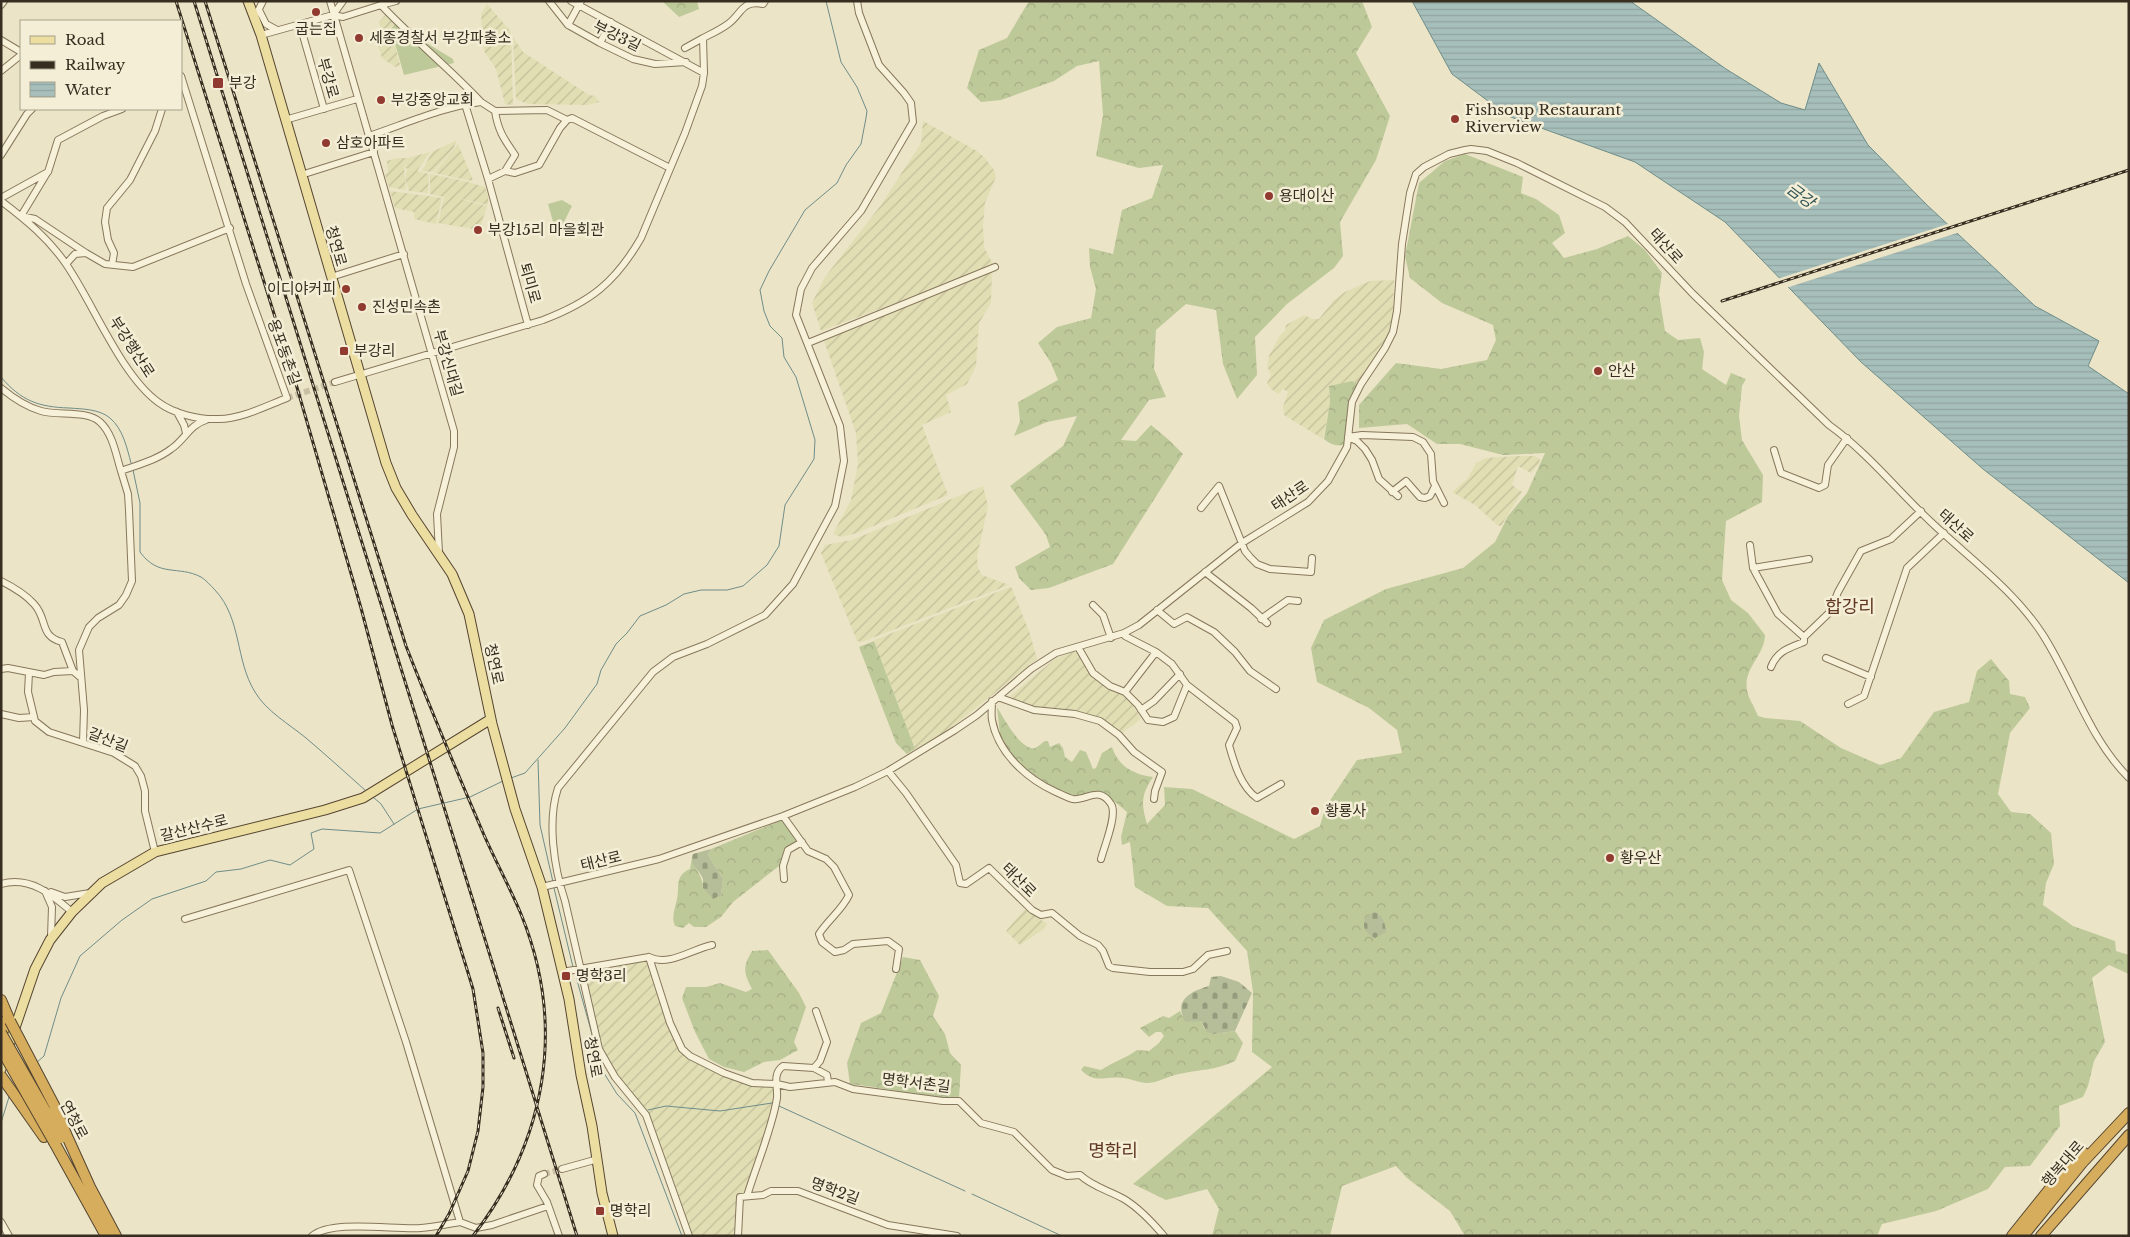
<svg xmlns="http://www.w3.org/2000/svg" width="2130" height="1237" viewBox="0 0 2130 1237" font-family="'Libre Baskerville','Noto Sans KR',serif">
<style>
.farmland{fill:url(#farmland-furrows)}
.forest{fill:url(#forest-crowns)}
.cemetery{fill:url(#cemetery-stones)}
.green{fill:#bec99a}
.water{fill:url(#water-rules);stroke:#6e8d89}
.pier{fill:#ece4c6}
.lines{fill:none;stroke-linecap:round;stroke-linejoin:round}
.stream{stroke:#6e8d89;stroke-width:1}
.minor-tunnel{stroke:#c8bfa5;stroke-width:6;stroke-dasharray:6 3;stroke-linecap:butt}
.minor-casing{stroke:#86775d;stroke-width:8}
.major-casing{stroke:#544531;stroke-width:11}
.highway-casing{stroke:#544531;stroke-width:12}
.minor{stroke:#f7f1d9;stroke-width:6}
.major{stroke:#ecdda0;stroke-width:9}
.highway{stroke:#d5ad5c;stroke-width:10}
.rail-casing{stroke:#372d20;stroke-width:3}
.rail{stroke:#f3eed5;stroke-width:1;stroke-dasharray:4;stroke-linecap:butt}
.highway-bridge-casing{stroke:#544531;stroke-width:12;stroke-linecap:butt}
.highway-bridge{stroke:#d5ad5c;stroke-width:10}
.poi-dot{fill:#913a30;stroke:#f3eed5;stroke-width:2}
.labels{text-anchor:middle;stroke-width:5;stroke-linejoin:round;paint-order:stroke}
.poi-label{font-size:15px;fill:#372d20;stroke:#f3eed5;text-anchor:start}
.street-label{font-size:15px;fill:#372d20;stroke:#f3eed5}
.water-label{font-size:16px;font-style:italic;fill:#305456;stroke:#f3eed5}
.quarter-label{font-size:18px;fill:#613622;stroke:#f3eed5}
</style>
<defs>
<pattern id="farmland-furrows" width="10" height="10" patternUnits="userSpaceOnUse" patternTransform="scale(1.25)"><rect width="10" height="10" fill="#e1deb4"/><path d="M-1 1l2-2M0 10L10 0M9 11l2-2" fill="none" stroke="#c2bf9a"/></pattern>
<pattern id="forest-crowns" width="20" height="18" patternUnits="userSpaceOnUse" patternTransform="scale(1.25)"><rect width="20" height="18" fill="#bec99a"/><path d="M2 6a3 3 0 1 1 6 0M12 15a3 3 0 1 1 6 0" fill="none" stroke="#a4ad84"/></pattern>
<pattern id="cemetery-stones" width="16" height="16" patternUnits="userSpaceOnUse" patternTransform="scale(1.25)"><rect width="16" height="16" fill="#b6be99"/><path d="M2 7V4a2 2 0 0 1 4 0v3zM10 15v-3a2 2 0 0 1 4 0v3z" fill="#959b7c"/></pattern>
<pattern id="water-rules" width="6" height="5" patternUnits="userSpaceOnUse" patternTransform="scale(1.25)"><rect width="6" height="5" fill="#a7bfbb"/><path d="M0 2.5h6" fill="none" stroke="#90a4a0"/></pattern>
</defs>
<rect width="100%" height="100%" fill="#ece4c6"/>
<path class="farmland" d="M487 4 511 32 513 105 505 104 496 69 484 51 481 14Z
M386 14 395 24 391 28 400 65 395 67 382 58 378 45 382 32 379 22Z
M513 37 523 52 589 95 595 96 599 102 587 105 528 104 516 99Z
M923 121 977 151 984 157 994 170 996 177 985 203 983 226 984 247 994 266 821 331 812 303 825 277 881 205 921 143Z
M457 140 453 149 433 172 422 171 432 152Z
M458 144 473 180 472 181 434 173Z
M430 152 417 171 429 174 428 193 409 191 405 179 407 169 416 171 405 168 408 158Z
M397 158H408L404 168 406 190 389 187 385 174 388 173 387 161Z
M430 174 465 181 485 187 488 196V205L466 200 456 198 487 206 481 225 475 224 473 229 438 223 444 197 430 194Z
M390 191 442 198 436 224 414 219V212L395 208Z
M992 272 991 303 979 323 976 366 967 384 946 395 951 412 922 425 948 495 854 534 841 537 833 534 851 500 858 464 856 433 824 341 846 330Z
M1394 280 1393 321 1387 338 1376 359 1358 384 1352 381 1329 386 1330 402 1323 439 1284 415 1283 407 1288 392 1283 389 1278 394 1270 388 1267 383 1271 375 1267 366 1269 356 1280 335 1285 331 1286 325 1304 315 1312 319H1319L1334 300 1345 292 1370 281Z
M1517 456H1535L1540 459 1539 464 1531 473 1518 466 1512 485 1522 492 1501 526 1497 525 1475 505 1452 492 1468 478 1476 463 1486 458Z
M983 486 988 506 977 557 978 568 982 575 1009 585 862 642 857 641 821 553 825 545 852 540Z
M1010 587 1012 588 1030 634 1037 659 947 731 915 749 874 640Z
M1077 651 1093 677 1111 689 1126 695 1141 718 1135 724 1120 734 1101 719 1019 704 1010 696 1056 658Z
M1025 909 1047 924 1044 929 1020 945 1006 931Z
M647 960 687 1057 705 1067 737 1080 775 1086 772 1111 746 1195 739 1196 737 1236H692L649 1115 623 1084 607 1060 601 1043 590 1003 585 972 588 969Z"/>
<path class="forest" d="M662 1H697L699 9 679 17Z
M1029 1H1362L1372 27 1356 53 1390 116 1376 160 1340 222 1343 256 1334 268 1287 304 1255 337 1257 375 1237 399 1223 364 1216 310 1186 304 1156 330 1154 369 1166 397 1149 400 1121 440 1136 441 1151 425 1169 440 1183 454 1113 564 1049 588 1031 590 1019 578 1015 567 1050 547 1046 535 1010 486 1063 446 1077 416 1047 422 1014 436 1020 421 1018 402 1058 380 1051 363 1038 343 1057 327 1091 318 1096 289 1090 267 1089 248 1113 254 1122 210 1152 198 1163 165 1139 168 1096 156 1103 115 1099 61 1077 66 1054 81 1001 100 981 102 967 88 979 50 1007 38Z
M1465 154 1523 177 1521 193 1536 199 1559 215 1565 233 1552 243 1564 258 1597 249 1628 236 1645 250 1662 273 1659 294 1665 331 1678 340 1700 338 1704 352 1702 369 1726 385 1731 373 1746 379 1742 386 1739 416 1742 440 1763 475 1762 502 1726 521 1722 580 1731 600 1748 613 1765 635C1765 655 1743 668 1747 690 1748 698 1755 708 1758 716L1765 718 1800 721 1841 748 1880 765 1901 758 1934 712 1969 702 1977 671 1991 659 2009 681 2010 694 2025 697 2030 708 2010 733 1998 794 2011 812 2030 814 2051 833 2054 864 2046 883 2043 905 2073 926 2115 941 2116 951 2129 955V974L2109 965 2092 978 2105 1042 2094 1061 2088 1086 2083 1097 2059 1106 2060 1126 2030 1166 2005 1167 1988 1189 1936 1211 1882 1224 1877 1236H1465L1450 1211 1407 1178 1396 1166 1342 1186 1330 1236H1212L1219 1209 1207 1189 1166 1200 1133 1184 1272 1067 1252 1052 1253 992 1247 951 1208 908 1167 906 1135 887 1130 842 1122 845 1121 837 1127 812 1114 801 1099 793 1073 797 1044 785 1022 768 1009 750 1000 735 997 707C1003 717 1021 751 1035 748 1038 747 1042 743 1045 741H1048L1050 747 1059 743 1063 748 1065 757 1072 762 1080 750 1086 752 1093 769 1096 768 1102 753 1112 747C1118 766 1134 775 1153 777 1141 795 1141 803 1147 824L1165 805 1164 787 1192 789 1294 839 1320 826 1325 808 1357 760 1402 753 1397 730 1369 708 1317 682 1311 648 1324 620 1386 589 1463 568 1495 542 1508 516 1527 493 1545 453 1503 455 1460 444H1437L1407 424 1359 428V405L1396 363 1441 369 1487 360 1496 340 1493 325 1442 303 1410 278 1405 256 1419 183 1445 161Z
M1352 381 1358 384 1350 397 1345 445C1336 446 1331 445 1324 439L1330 402 1329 386Z
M874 641 915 749 907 754 896 743 859 647Z
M782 820 800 842 784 850 779 866 733 902 721 917 706 927H694L689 923 683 928 675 926C671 917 675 909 677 899 680 887 674 876 690 869L692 858C695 871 703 875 703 888L721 895 723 879 708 855 711 849Z
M768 950 799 993 806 1007 794 1042 798 1050 780 1060 764 1062 744 1072 724 1067 709 1059 695 1032 682 998 686 987H706L720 983 746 992 752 989C744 973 742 968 752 951Z
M903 957 920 960 939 996 933 1016 945 1034 950 1053 961 1065 959 1098C922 1099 886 1087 850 1084L847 1063 861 1023 881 1013Z
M1180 1011 1183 1017 1201 1021 1204 1028 1213 1034 1235 1031 1243 1043 1235 1061C1213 1071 1202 1069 1179 1074 1168 1076 1158 1083 1146 1083 1137 1082 1131 1079 1124 1078 1105 1075 1096 1085 1081 1070L1084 1066 1101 1070C1113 1062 1126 1058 1137 1050L1149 1051 1159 1043 1164 1036 1161 1032H1156L1149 1037 1140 1028 1163 1016 1169 1018Z"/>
<path class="cemetery" d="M711 849 708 855 723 879 721 895 713 899 703 888C703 887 703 880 703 879 700 870 688 865 693 854Z
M1374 912C1383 914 1385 923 1386 932L1375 938C1361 932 1360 919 1374 912Z
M1221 976 1239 982 1252 993 1235 1031 1213 1034 1207 1032 1201 1021 1186 1022C1172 1001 1191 991 1209 986L1211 977Z"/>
<path class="green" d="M395 24 453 59 454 63 404 75 391 29Z
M562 200 572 206 561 228 553 222 548 204Z"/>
<path class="water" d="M1412 1H1630L1726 69 1781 103 1805 110 1819 63 1868 145 1927 205 2035 306 2099 341 2088 366 2129 394V583L1983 469 1861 362 1725 222 1635 162 1508 116 1452 74Z"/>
<path class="pier" d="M1951 223 1960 232 1786 288 1777 279Z"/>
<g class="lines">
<path class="stream" d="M1 377C21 401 39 407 69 408 83 409 99 409 110 418 123 429 127 448 131 463
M133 470 140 503V552C159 578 178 565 201 577 206 580 211 586 215 590 242 619 235 660 255 692 266 711 289 724 306 738 326 755 346 773 366 791
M538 760 540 825 553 882
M511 778 525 773 565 728 597 684 601 670 616 644 627 633 640 616 666 605 684 594 701 590H727L743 586 767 565 779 546 785 505 814 459 815 440 796 377 784 357 782 338 770 326 764 311 760 290 769 271 805 210 837 183 846 165 861 144 866 118 867 111 857 87 841 62 826 1
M373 797 381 804 394 824
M554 888 573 967
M575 973 602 1070 617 1094 635 1113 682 1236
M36 1063 44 1056 61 998 80 956 122 920 152 899 206 881 216 872 241 869 270 860 290 865 314 849 311 833 322 829 380 833 418 809 470 797 503 781
M779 1106 965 1191
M648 1110 666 1106 720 1111 772 1103
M1 1123 9 1097
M972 1194 1062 1236"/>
<path class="minor-tunnel" d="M287 398 335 382
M544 1174 562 1169"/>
<defs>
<path id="minor" d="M330 1 454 431V447L437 514 439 553
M549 1 568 25 600 43 633 59 655 64 686 62
M571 1 704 73
M1 5 4 1
M381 5 396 1
M259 10 266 24 277 30
M257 13 263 1
M333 15 343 17 381 5C413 39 449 68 481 102 442 107 405 124 369 136
M300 25 324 109
M568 25 581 1
M261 35 333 15 343 1
M1 40 21 52
M600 43 611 22
M685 48 703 38
M1 71 21 55
M481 102 495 111 547 110 567 120 572 118 670 168
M465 104 488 179
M495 111C498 131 504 139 515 155L505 171
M285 120 357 99
M1 155 27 114 32 109
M47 173 21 216 35 219 86 253
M301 175 374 152
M1 198 48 172 58 140 103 116 122 109
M1 201C26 220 48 238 66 264 93 303 121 375 158 402 174 414 199 420 219 419 241 419 266 406 287 398L246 284 181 76
M66 264 75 254 86 253 105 264 133 267 230 228
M112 265 114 253 108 240 105 222 107 208 130 180 155 131 162 109
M331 277 404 254
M528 325 488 179 505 171 515 173 539 165 560 128 567 120
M808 343 995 267
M335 382 543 320C590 302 615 283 641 238L685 133 702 86 704 73 703 38C711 34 720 30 728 24 742 14 741 0 763 4L765 1
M1 388C13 398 27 407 41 411 58 416 87 410 100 422 113 434 116 455 121 471
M177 412 184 425 186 433
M1774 450 1781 473 1819 488 1825 485 1828 465 1847 438
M1392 492 1406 481 1420 497 1425 498 1430 496 1435 486
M1398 496 1379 479 1372 460 1365 449 1357 441 1348 437 1362 435 1413 437 1423 442 1431 454 1433 481 1444 503
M1201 508 1219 486 1245 551 1250 557 1257 564 1270 569 1311 572 1312 558
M1750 545 1753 568
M1809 559 1753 568 1778 614 1804 637 1830 612 1838 592 1861 551 1891 539 1921 511
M1205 572 1251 608 1267 623
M1 581C11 586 26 595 34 604 48 619 39 636 62 642L73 671 80 677
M1093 605 1103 615 1111 638
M1157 610 1174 624 1187 617 1214 632 1235 652 1250 671 1276 689
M1261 619 1288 600 1298 601
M1124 633 1125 636 1156 652 1172 664 1187 685 1235 722 1237 728 1229 745C1234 763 1241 787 1257 798L1281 784
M1078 647 1093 673 1110 686 1125 692 1138 705 1148 720 1163 722 1174 717 1187 685
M1826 658 1871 677
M1771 667C1777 651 1789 648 1804 642V637
M1 669 8 668 44 675 54 672 73 671
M29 673 28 692 35 721 49 732 114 753 135 766 141 776 145 791V811L155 852
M1125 692 1156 652
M998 697 1034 710 1075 714 1100 721 1119 735 1134 752 1162 772 1155 791 1154 799
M992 701C992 707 991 714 992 720 998 753 1027 779 1056 792 1061 794 1068 798 1073 799 1086 801 1099 785 1111 804 1118 814 1104 847 1101 859
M1848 704 1864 696 1907 568 1944 533
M1141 710 1154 701 1180 674
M1 714 19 718 34 717
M83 743 84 710 79 650 89 627 98 618 119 605 126 595 132 581 129 510 128 494 121 471C137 465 157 460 171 449 185 440 189 425 206 420
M888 771 906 793 947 852 956 865 960 883 966 884 989 868 1032 910 1041 915 1052 913 1080 936 1098 945 1103 951 1109 966 1113 968 1150 972H1183L1193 969 1208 955 1227 951
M783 816 808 851 826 859 834 867 849 895C842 910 828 920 819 934L822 942 835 952 844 950 853 944 888 941 899 949 896 969
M784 879 783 866 788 850 802 842
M1 884C30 876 51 894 72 912
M542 887 659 859 783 816 855 787 888 771 955 730 977 715 1031 669 1056 653 1124 633 1139 625 1242 543 1308 502 1328 481 1347 447 1352 402 1361 384 1385 348 1393 332 1397 311 1402 244 1410 193 1416 174 1424 167 1449 154 1465 150 1471 149 1487 151 1517 163 1605 207 1625 222 1693 294 1829 425C1867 452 1897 490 1931 522 1969 558 2014 590 2043 635 2073 682 2089 738 2129 778
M45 891 52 907 51 937
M51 892 65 897 90 893
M185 919 349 870 406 1042 460 1222C447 1224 434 1227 421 1228 394 1230 332 1219 312 1236
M649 957C669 967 692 949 712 945
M562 972 649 957 670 1023 682 1049 690 1056 724 1073 752 1083 777 1084 790 1087 835 1082 853 1089 943 1101H959L981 1123 1014 1132 1052 1170 1067 1176 1080 1175C1093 1187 1108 1190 1124 1199 1139 1208 1153 1223 1164 1236
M814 1068 820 1061 827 1042 816 1011
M562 1169 598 1159
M544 1174 539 1176 537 1185 547 1202 559 1236
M747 1196C756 1166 772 1129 777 1098 778 1086 772 1074 783 1066L814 1068 827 1075 828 1082
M1 1222 9 1236
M460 1222 476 1228 492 1225 548 1206
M689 1236 646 1115 615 1077 599 1049 565 901C554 868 547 821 558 788L653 672 673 657 707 644 765 615 793 584 835 506 844 461 840 426 796 315 801 289 812 268 861 211 913 122 911 103 904 93 879 65 859 13 857 1
M738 1236 740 1197 763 1195 771 1191H798L888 1225 957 1236"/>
<path id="major" d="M248 1 261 35 386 463 396 488 412 515 452 574 469 614 492 724 515 809 542 887 569 999 581 1075 592 1126 602 1193 613 1236
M1 1069 35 969 50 940 72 912 102 883 155 852 325 810 363 798 491 719"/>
<path id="highway" d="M1 1000 10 1021
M1 1022 5 1028
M1 1076 44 1137
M66 1134 90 1187 116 1236
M54 1142 106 1236
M2012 1236 2065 1170 2084 1153
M2023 1236 2082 1163 2129 1113
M2041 1236 2129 1135"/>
</defs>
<use href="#minor" class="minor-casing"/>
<use href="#major" class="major-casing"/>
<use href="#highway" class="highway-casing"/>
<use href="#minor" class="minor"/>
<use href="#major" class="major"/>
<use href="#highway" class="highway"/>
<defs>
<path id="rail" d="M176 1 296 384 361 608 392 725 473 989 483 1053V1087L478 1131 468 1171 449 1214 436 1236
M194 1 577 1236
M205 1 406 646C431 710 457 772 484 835 496 862 510 888 521 914 567 1027 546 1141 473 1236
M1722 301 2129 170
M498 1008 514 1058"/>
</defs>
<use href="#rail" class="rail-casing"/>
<use href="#rail" class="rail"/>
<defs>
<path id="highway-bridge" d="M10 1021 54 1105 66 1134
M1 1033 61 1138
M1 1049 54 1142"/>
</defs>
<use href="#highway-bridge" class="highway-bridge-casing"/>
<use href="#highway-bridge" class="highway-bridge"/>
</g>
<g class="poi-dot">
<circle cx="316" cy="12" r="5"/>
<circle cx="359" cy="38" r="5"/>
<rect x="212" y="77" width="12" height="12" rx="2.5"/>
<circle cx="381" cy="100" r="5"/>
<circle cx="1455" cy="119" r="5"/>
<circle cx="326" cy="143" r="5"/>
<circle cx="1269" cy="196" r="5"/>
<circle cx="478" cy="230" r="5"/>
<circle cx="346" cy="289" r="5"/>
<circle cx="362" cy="307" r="5"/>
<rect x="339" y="346" width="10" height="10" rx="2.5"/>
<circle cx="1598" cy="371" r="5"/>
<circle cx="1315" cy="811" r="5"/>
<circle cx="1610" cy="858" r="5"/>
<rect x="561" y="971" width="10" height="10" rx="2.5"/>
<rect x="595" y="1206" width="10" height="10" rx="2.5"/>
</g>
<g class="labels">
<g class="poi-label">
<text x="316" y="34" text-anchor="middle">굽는집</text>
<text x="369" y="43">세종경찰서 부강파출소</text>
<text x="229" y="88">부강</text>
<text x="391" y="105">부강중앙교회</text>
<text x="1465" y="115">Fishsoup Restaurant<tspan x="1465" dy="17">Riverview</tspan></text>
<text x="336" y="148">삼호아파트</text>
<text x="1279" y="201">용대이산</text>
<text x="488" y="235">부강15리 마을회관</text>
<text x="336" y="294" text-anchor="end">이디야커피</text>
<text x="372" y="312">진성민속촌</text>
<text x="354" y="356">부강리</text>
<text x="1608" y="376">안산</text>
<text x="1325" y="816">황룡사</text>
<text x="1620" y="863">황우산</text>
<text x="576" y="981">명학3리</text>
<text x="610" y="1216">명학리</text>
</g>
<g class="street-label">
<text transform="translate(617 36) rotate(26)" y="5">부강3길</text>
<text transform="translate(328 78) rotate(74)" y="5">부강로</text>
<text transform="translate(336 246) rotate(74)" y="5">청연로</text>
<text transform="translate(1666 246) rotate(48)" y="5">태산로</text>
<text transform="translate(530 283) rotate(74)" y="5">퇴미로</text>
<text transform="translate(132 347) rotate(57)" y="5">부강행산로</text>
<text transform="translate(284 352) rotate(70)" y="5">용포동촌길</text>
<text transform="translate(448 363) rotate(74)" y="5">부강신대길</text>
<text transform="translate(1290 496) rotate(-34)" y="5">태산로</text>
<text transform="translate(1956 526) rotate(42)" y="5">태산로</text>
<text transform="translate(494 664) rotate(78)" y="5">청연로</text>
<text transform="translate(108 740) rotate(21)" y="5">갈산길</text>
<text transform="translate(194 828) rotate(-14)" y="5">갈산산수로</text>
<text transform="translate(601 861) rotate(-14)" y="5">태산로</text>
<text transform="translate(1019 880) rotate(45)" y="5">태산로</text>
<text transform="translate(593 1057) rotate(80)" y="5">청연로</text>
<text transform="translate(916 1083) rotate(7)" y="5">명학서촌길</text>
<text transform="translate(74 1120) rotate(62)" y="5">연청로</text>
<text transform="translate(2063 1164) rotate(-49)" y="5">행복대로</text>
<text transform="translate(835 1191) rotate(20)" y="5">명학2길</text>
</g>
<g class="water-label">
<text transform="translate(1801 195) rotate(37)" y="6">금강</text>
</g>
<g class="quarter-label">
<text x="1850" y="613">합강리</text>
<text x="1113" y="1157">명학리</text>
</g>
</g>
<rect width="2130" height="1237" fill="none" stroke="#372d20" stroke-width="5"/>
<rect x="20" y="20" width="162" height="90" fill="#f3eed5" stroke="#a8a18d"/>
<rect x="30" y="36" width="25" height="8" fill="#ecdda0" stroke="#a8a18d"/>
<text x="65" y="45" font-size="15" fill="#372d20">Road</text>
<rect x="30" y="61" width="25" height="8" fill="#372d20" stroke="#a8a18d"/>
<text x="65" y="70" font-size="15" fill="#372d20">Railway</text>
<rect x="30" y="82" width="25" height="15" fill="url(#water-rules)" stroke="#a8a18d"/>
<text x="65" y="95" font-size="15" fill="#372d20">Water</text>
</svg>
